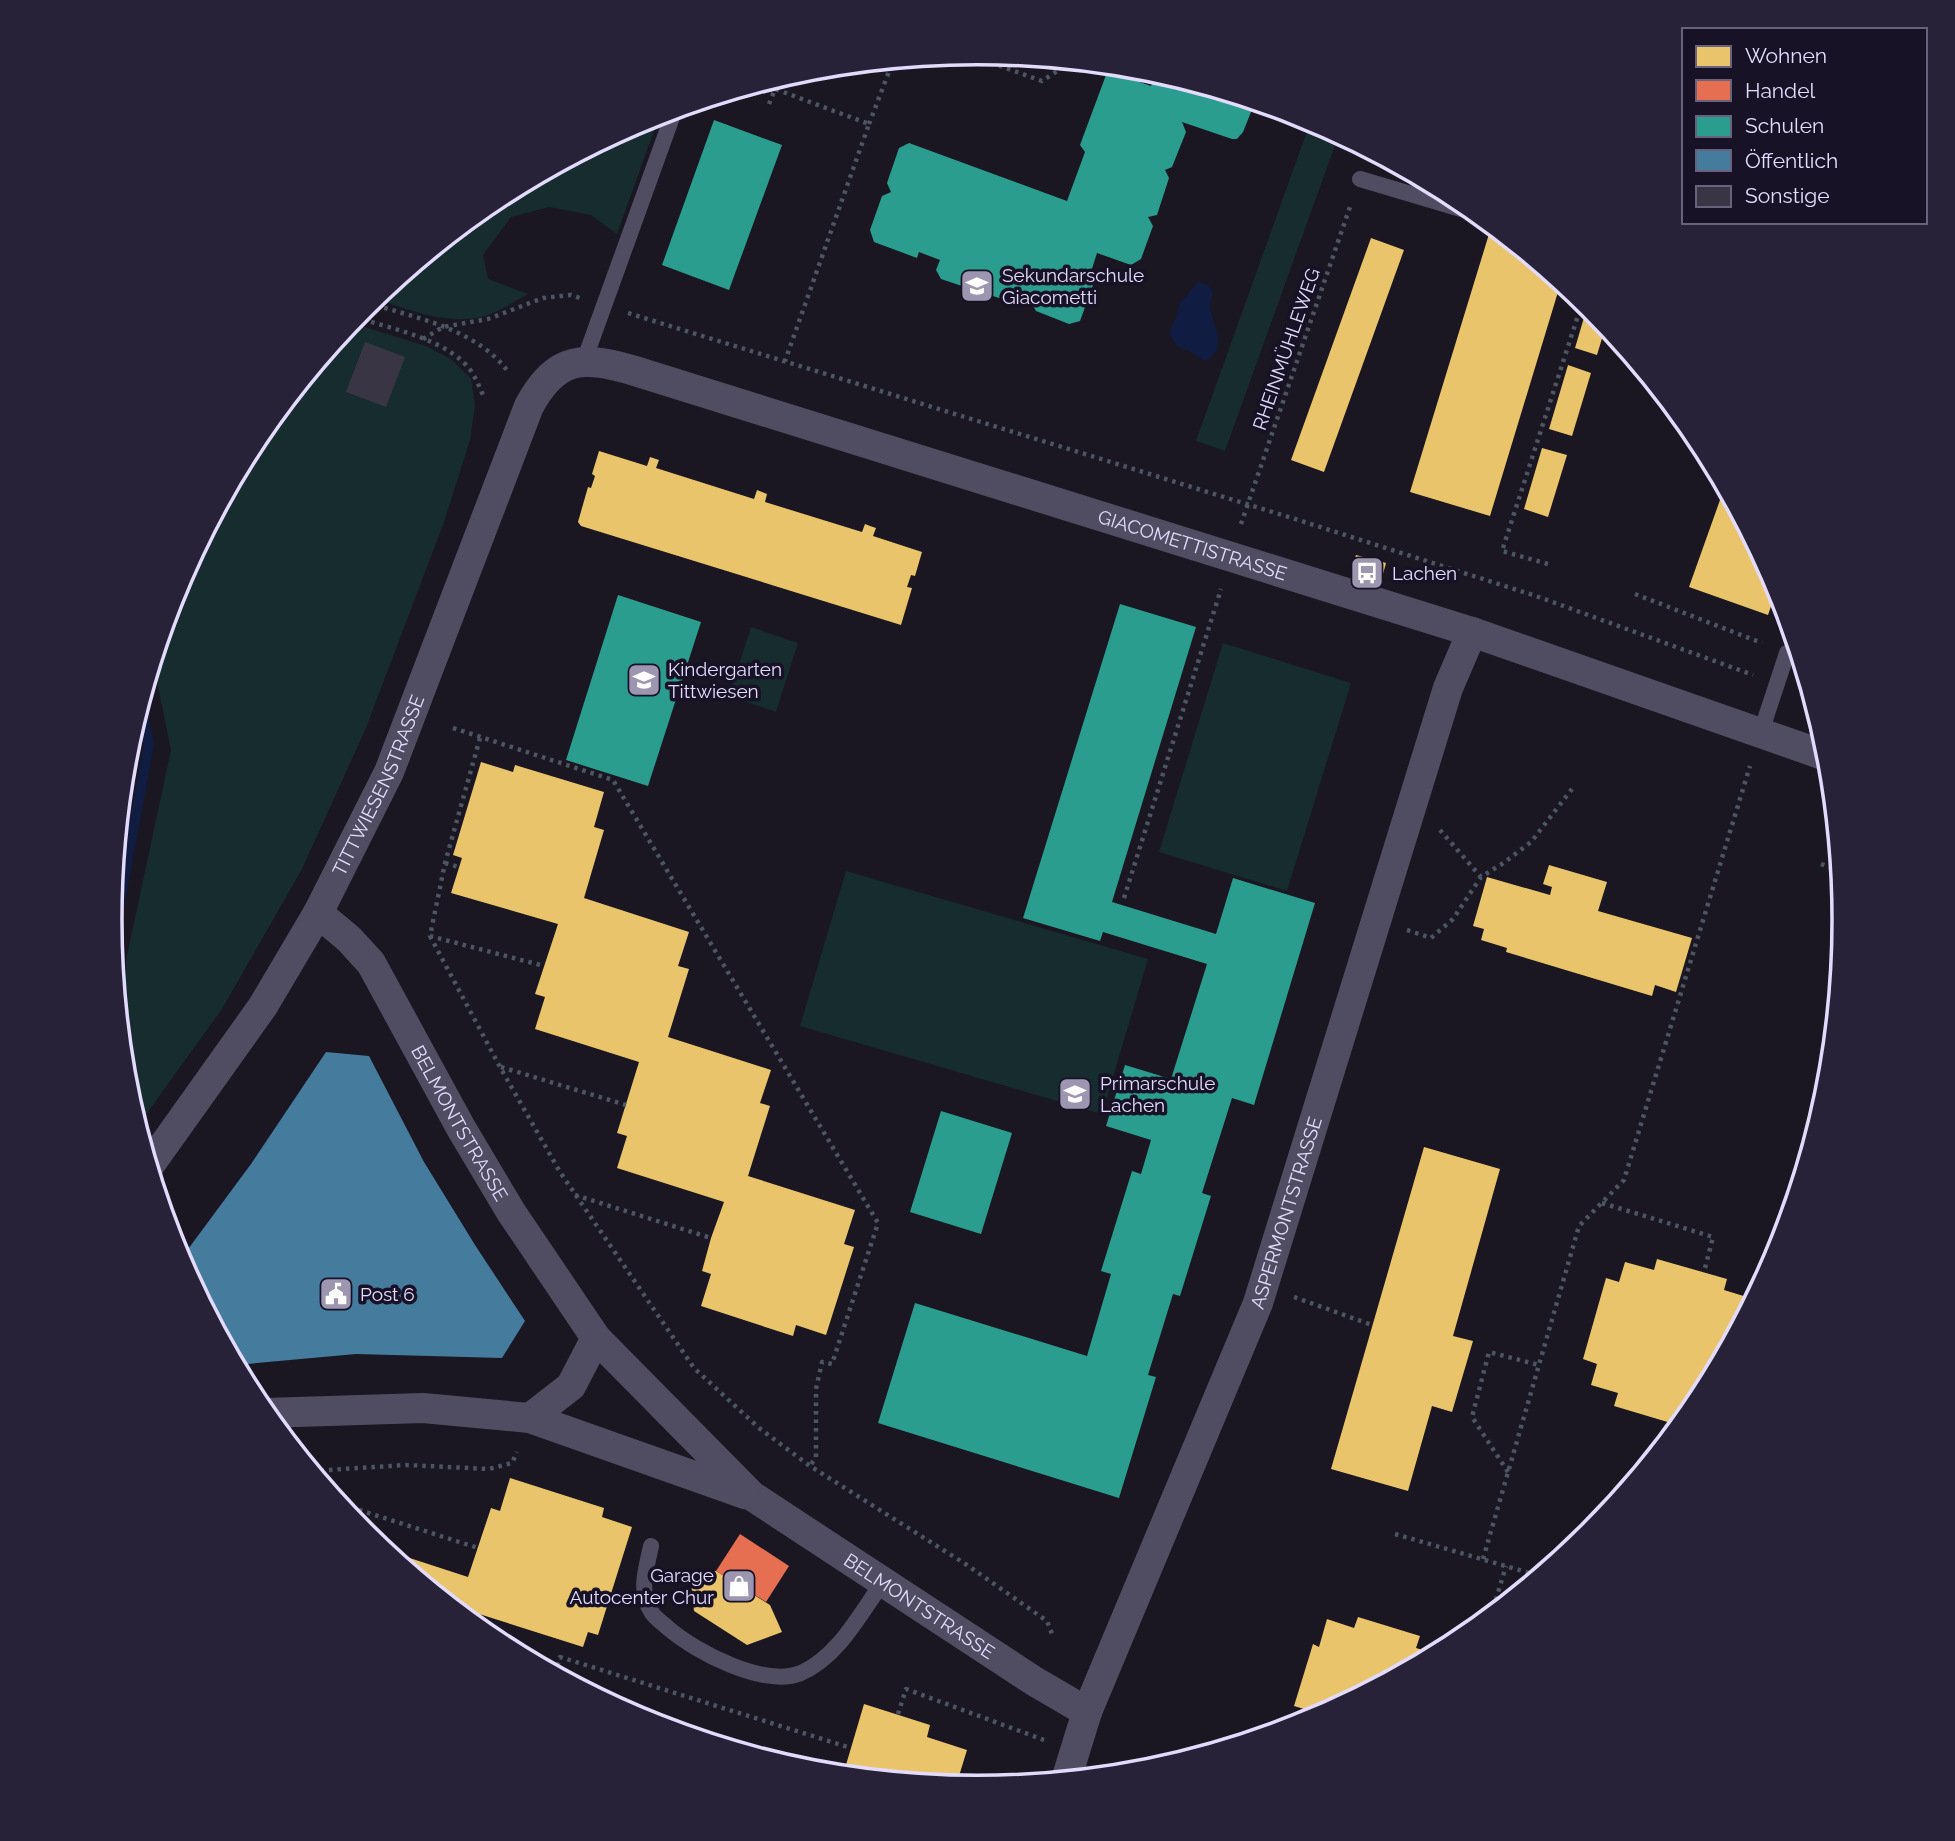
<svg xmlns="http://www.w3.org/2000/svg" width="1955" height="1841" viewBox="0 0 1955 1841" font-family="Raleway,sans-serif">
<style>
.green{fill:#162c2f}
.water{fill:#101c41}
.homes{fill:#e9c46a}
.shops{fill:#e76f51}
.schools{fill:#2a9d8f}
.public{fill:#457b9d}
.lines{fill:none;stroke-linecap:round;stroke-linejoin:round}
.stream{stroke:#101c41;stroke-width:10}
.building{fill:#393544}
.path{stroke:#4b5563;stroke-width:4.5;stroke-dasharray:3.5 5;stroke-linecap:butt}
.service{stroke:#504d63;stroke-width:16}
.minor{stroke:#504d63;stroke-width:30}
.labels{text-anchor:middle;stroke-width:7;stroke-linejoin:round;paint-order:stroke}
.poi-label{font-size:19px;fill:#e2dbfc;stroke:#181227;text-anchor:start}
.street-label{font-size:19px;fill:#e2dbfc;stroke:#181227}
.rim{fill:none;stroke:#e2dbfc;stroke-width:3.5}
</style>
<rect width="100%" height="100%" fill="#1a1722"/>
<path class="green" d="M660 114 617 234 591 215 549 207 511 217 483 255 488 279 528 294C515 301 499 312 485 316 446 326 410 310 374 298L496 199 646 118Z
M1311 120 1339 134 1225 451 1196 441Z
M351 323 426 346 451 359 471 379 475 405 470 440 444 522 366 728 302 869 222 1009 137 1127 126 1089 122 1043 126 960 171 750 153 662 176 588 256 438Z
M751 627 798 643 776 712 729 696Z
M1223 643 1351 683 1287 891 1159 852Z
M846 871 1148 959 1102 1114 800 1026Z"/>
<path class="water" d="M1198 282 1206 284 1213 291C1212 296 1210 303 1210 308 1214 328 1228 346 1206 361 1195 357 1191 349 1178 347L1169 334C1172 322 1179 317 1179 304Z
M1201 1748 1210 1753 1150 1771 1160 1759Z"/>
<path class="homes" d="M1489 234 1511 241 1561 282 1490 516 1410 492Z
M1371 238 1404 250 1324 472 1291 460Z
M1588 304 1606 325 1597 355 1575 348Z
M1568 365 1591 373 1572 436 1549 429Z
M1542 448 1567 455 1548 517 1524 509Z
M599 451 647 466 650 457 659 460 656 468 754 499 757 490 767 494 765 502 862 532 865 524 870 526 876 528 873 536 922 552 915 576 911 575 907 587 912 588 901 625 581 526 578 522 588 487 591 488 595 476 592 474Z
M1725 486 1778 586 1768 615 1689 587Z
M1356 555 1386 563 1383 574 1353 565Z
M481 762 513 772 515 765 604 792 594 827 604 830 584 898 689 932 678 966 689 969 668 1037 771 1070 760 1103 770 1106 748 1176 855 1210 844 1244 854 1247 826 1335 796 1325 793 1336 701 1306 711 1274 702 1271 711 1238 724 1202 617 1168 627 1136 617 1133 639 1062 535 1029 545 997 535 994 558 924 451 893 462 858 453 855Z
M1549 865 1607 882 1598 911 1692 938 1676 992 1655 985 1652 996 1506 952 1507 948 1481 940 1484 929 1473 926 1487 877 1550 895 1552 887 1543 884Z
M1424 1147 1500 1169 1453 1336 1473 1341 1452 1412 1432 1406 1408 1491 1331 1469Z
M1657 1259 1727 1279 1724 1290 1750 1298 1744 1320 1699 1403 1691 1413 1688 1412 1681 1426 1614 1406 1618 1393 1591 1385 1597 1364 1583 1359 1606 1278 1619 1282 1625 1262 1654 1270Z
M510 1478 604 1508 602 1517 632 1527 598 1635 588 1632 583 1647 476 1613 473 1624 382 1549 468 1577 491 1508 500 1511Z
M716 1571 770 1605 782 1632 747 1645 694 1611 690 1573Z
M1358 1617 1420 1636 1416 1648 1437 1654 1309 1723 1299 1726 1304 1709 1294 1706 1313 1644 1319 1647 1327 1619 1354 1628Z
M864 1704 930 1725 927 1737 967 1750 959 1776 968 1779 965 1787 843 1775Z"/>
<path class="shops" d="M740 1534 789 1566 766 1602 716 1571Z"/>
<path class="schools" d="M1111 72 1151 86 1156 72 1255 102 1243 132 1237 139H1232L1182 122 1186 132 1172 167 1165 170 1169 178 1157 215 1148 217 1153 226 1141 259 1131 265 1097 253 1090 275 1096 277 1080 321 1069 324 1036 311 1031 302 1023 306 990 295 985 286 977 291 941 279 936 270 940 260 919 252 917 258 874 242 870 230 882 196 891 192 887 183 899 148 909 143 1067 201 1085 152 1080 145 1106 75Z
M714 120 782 145 729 290 662 265Z
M618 595 701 622 648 786 566 760Z
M1120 604 1196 627 1112 902 1216 934 1233 878 1315 903 1254 1105 1232 1098 1202 1193 1211 1196 1180 1296 1173 1294 1148 1375 1156 1377 1119 1498 878 1423 915 1303 1087 1356 1111 1274 1101 1271 1132 1171 1141 1174 1151 1140 1106 1126 1125 1065 1171 1079 1207 964 1103 932 1100 941 1023 918Z
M941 1111 1012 1133 981 1234 910 1212Z"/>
<path class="public" d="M326 1052 369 1056 424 1162 475 1245 525 1321 502 1358 356 1354 236 1365 180 1260 251 1164Z"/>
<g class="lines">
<path class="stream" d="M112 945 149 744 141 703"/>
</g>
<path class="building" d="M365 342 405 357 386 407 346 392Z"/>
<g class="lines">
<path class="path" d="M967 54 1042 81 1071 62
M1126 67 1132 68
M805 70 825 78
M769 104 775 89 869 124 785 361
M869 124 893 61
M368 303C416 318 478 329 509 373
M628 313 1292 518 1536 596 1753 675
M355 317C392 329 452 340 473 374 477 381 480 388 483 395
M423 339 443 327 488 319 543 298 571 295 580 298
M1241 524 1351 204
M1548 564 1502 551 1583 300
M1635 594 1762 643
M1800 693 1812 697
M453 728 613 780 878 1223 832 1364 822 1362 816 1389V1457L810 1466
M480 738 445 863 430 936 544 966
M1440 830 1481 877
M445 863 459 867
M1821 864 1841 871
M1124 898 1221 589
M1407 930 1431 938 1453 919 1481 877 1505 862 1531 842 1572 789
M430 936 500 1067 560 1172 694 1368 759 1428 810 1466 967 1565 1047 1621 1052 1634
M501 1067 626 1105
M575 1195 711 1238
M1602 1203 1713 1237 1704 1272
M1294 1297 1372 1325
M312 1471 406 1465 489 1469 512 1463 517 1452
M1508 1472 1472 1417 1489 1352 1539 1365
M347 1514 350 1507 478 1548
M1395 1534 1540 1576
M1483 1559 1579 1226 1624 1180 1750 766
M1491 1616 1506 1566
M555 1674 560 1657 851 1748
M898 1714 906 1689 1044 1740"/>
<path class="service" d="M1360 179 1478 214
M584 361 675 109
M1761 732 1787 653 1798 650
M651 1546C646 1570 638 1591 652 1613 656 1619 663 1623 668 1628 696 1652 764 1688 801 1673 838 1657 860 1614 883 1582"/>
<g class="minor">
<path id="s1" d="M318 913 349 939 371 963 461 1128 511 1212 596 1338 752 1496 1034 1681 1087 1712"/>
<path id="s2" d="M149 1166 263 1006 318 913 389 772 529 406C557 355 583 356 635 371L1472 632 1829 757"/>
<path d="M265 1413 423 1408 530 1418 745 1494"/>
<path d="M530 1418 571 1386 596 1338"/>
<path id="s3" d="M1066 1780 1087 1712 1258 1303 1448 688 1472 632"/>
</g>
</g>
<defs>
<symbol id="school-square" viewBox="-11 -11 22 22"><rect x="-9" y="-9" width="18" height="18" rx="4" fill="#9c96b0" stroke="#181227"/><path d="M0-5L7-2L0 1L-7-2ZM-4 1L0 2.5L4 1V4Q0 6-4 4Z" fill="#fff"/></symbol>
<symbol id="bus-square" viewBox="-11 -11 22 22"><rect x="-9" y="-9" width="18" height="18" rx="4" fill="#9c96b0" stroke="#181227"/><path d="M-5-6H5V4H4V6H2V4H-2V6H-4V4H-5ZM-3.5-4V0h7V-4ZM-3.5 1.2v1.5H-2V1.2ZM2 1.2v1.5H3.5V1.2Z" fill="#fff"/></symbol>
<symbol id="civic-square" viewBox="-11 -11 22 22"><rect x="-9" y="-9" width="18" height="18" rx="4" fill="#9c96b0" stroke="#181227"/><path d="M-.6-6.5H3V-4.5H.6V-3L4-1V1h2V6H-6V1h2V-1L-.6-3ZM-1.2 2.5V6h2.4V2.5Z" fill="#fff"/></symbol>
<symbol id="shop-square" viewBox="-11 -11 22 22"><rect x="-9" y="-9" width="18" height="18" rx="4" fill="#9c96b0" stroke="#181227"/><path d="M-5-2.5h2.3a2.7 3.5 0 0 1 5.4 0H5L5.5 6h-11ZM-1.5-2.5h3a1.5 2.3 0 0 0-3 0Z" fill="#fff"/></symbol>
</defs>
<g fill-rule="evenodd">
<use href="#school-square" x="958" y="267" width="38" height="38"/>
<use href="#bus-square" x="1348" y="554" width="38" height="38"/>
<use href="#school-square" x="625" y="661" width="38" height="38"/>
<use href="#school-square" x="1056" y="1075" width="38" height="38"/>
<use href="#civic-square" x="317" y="1275" width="38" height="38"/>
<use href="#shop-square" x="720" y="1567" width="38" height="38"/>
</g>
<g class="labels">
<g class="poi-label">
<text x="1002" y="282">Sekundarschule<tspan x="1002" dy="22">Giacometti</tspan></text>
<text x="1392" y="580">Lachen</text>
<text x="668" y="676">Kindergarten<tspan x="668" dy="22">Tittwiesen</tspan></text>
<text x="1100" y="1090">Primarschule<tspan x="1100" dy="22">Lachen</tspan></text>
<text x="360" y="1301">Post 6</text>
<text x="714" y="1582" text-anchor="end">Garage<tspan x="714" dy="22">Autocenter Chur</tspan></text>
</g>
<g class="street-label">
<text transform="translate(1286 349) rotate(-71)" y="7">RHEINMÜHLEWEG</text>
<text dy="7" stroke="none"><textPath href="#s2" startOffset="1564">GIACOMETTISTRASSE</textPath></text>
<text dy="7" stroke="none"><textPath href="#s2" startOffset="446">TITTWIESENSTRASSE</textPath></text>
<text dy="7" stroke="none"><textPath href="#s1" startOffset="256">BELMONTSTRASSE</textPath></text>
<text dy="7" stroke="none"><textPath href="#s3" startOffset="609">ASPERMONTSTRASSE</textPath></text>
<text dy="7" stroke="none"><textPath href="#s1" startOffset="933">BELMONTSTRASSE</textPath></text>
</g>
</g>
<path d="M0 0H1955V1841H0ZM122 920a855 855 0 1 1 1710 0a855 855 0 1 1-1710 0Z" fill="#282238" fill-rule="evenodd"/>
<path class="rim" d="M122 920a855 855 0 1 1 1710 0a855 855 0 1 1-1710 0Z"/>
<rect x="1682" y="28" width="245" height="196" fill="#181227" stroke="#69627c" stroke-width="2"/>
<rect x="1696" y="46" width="35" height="21" fill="#e9c46a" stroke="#69627c" stroke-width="2"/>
<text x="1745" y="63" font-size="21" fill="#e2dbfc">Wohnen</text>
<rect x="1696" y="80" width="35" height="21" fill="#e76f51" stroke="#69627c" stroke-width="2"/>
<text x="1745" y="98" font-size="21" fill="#e2dbfc">Handel</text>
<rect x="1696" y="116" width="35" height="21" fill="#2a9d8f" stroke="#69627c" stroke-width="2"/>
<text x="1745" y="133" font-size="21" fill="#e2dbfc">Schulen</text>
<rect x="1696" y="150" width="35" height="21" fill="#457b9d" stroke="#69627c" stroke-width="2"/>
<text x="1745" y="168" font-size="21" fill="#e2dbfc">Öffentlich</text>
<rect x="1696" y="186" width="35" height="21" fill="#393544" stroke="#69627c" stroke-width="2"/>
<text x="1745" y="203" font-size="21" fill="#e2dbfc">Sonstige</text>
</svg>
